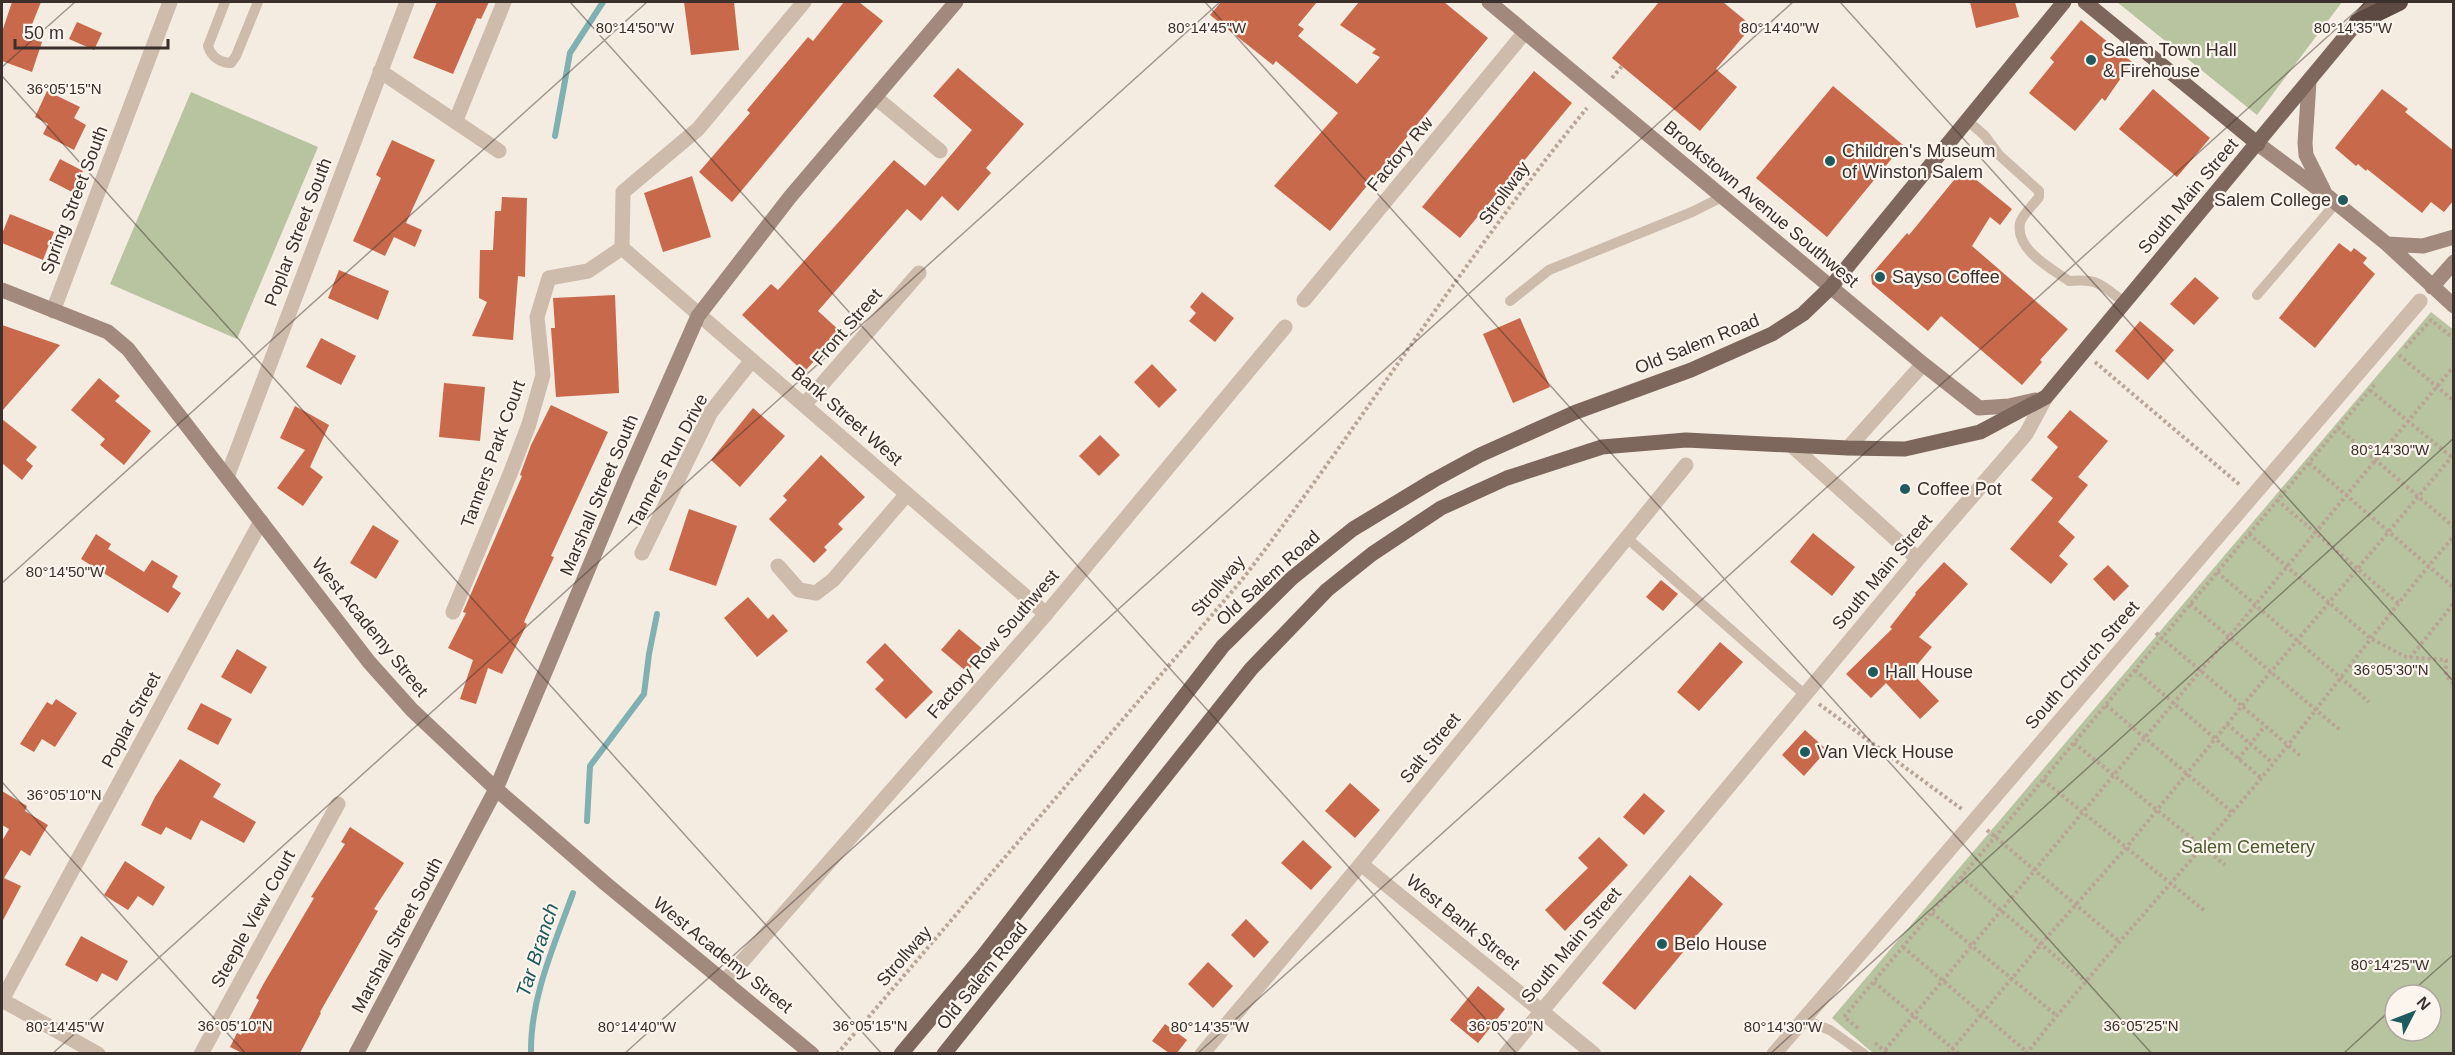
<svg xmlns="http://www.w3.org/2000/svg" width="2455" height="1055" viewBox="0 0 2455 1055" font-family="Helvetica,sans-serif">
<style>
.green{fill:#b8c4a0;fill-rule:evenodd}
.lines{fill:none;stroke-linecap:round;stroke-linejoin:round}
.stream{stroke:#7fb0b2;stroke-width:6}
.building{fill:#c8694b}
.path{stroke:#b9a596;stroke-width:4;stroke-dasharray:3 3;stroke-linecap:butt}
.lane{stroke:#cdbbac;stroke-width:10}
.street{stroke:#cdbbac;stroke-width:15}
.secondary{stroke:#a18a7d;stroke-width:15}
.primary{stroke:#7d675c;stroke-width:15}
.highway{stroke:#5c4a42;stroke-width:18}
.ticks{fill:none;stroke:#3b302b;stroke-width:1.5;stroke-opacity:0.45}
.poi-dot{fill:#1f5a5e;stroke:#fbf5ee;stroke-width:2}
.labels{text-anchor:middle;stroke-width:4.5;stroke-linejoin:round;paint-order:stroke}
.poi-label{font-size:18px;fill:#3b302b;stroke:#fbf5ee;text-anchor:start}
.street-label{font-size:18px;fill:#3b302b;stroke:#fbf5ee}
.park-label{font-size:18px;fill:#4a5a2e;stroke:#fbf5ee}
.water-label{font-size:20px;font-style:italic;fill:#1f5a5e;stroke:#fbf5ee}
.ticks-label{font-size:15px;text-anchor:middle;fill:#3b302b;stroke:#fbf5ee;stroke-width:4.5;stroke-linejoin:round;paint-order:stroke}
</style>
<rect width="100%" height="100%" fill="#f4ebe1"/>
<path class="green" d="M2117 2H2342L2257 115Z
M191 92 318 147 237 339 110 284Z
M2431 312 2454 330 2453 1053H1873L1832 1018ZM2395 995H2431V1031H2395Z"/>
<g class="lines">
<path class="stream" d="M555 136 570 53 603 2
M587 821 590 766 644 694 649 654 657 614
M531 1054C530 998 554 946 573 893"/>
</g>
<path class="building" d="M12 2H41L27 37 42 42 32 72 2 61V32Z
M437 2H489L481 19 477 18 453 74 413 58Z
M684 2H734L739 50 691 55Z
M844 2H859L883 21 732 202 699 172 750 113 747 110 808 37 813 41Z
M1221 2H1317L1298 25 1304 29 1298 36 1357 84 1380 57 1372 53 1376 49 1340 25 1359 2H1444L1488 38 1330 231 1274 186 1338 113 1276 61 1273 65 1210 15Z
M1659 2H1723L1752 26 1716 69 1737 87 1700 131 1612 58Z
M1970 2H2015L2019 17 1976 28Z
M2081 20 2132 62 2105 101 2102 98 2075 131 2029 93 2054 62 2050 58Z
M77 22 102 33 94 50 69 39Z
M958 68 1024 124 986 168 991 173 958 211 942 196 921 221 907 209 818 311 841 332 804 372 742 315 771 284 778 290 894 160 925 186 972 130 933 96Z
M1534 71 1572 103 1460 238 1422 207Z
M1833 86 1903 145 1827 237 1756 178Z
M2153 89 2210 138 2177 177 2119 129Z
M2382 89 2408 109 2405 112 2454 151V200L2444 212 2431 202 2422 213 2367 169 2366 171 2358 164 2356 166 2335 148Z
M47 91 80 107 74 118 86 125 74 150 43 134 48 124 35 117Z
M392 140 435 160 406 223 422 230 415 247 394 237 385 256 353 241 381 178 376 175Z
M60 159 83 171 72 192 49 180Z
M1963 169 2012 209 2000 225 1990 217 1972 246 2068 329 2040 360 2042 362 2022 385 1941 316 1928 331 1872 284 1871 275 1907 233 1909 235Z
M692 176 711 237 663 252 644 193Z
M502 197 527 198 525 277 518 276 513 340 472 336 487 302 479 298 480 250H493L495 211H501Z
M10 214 54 232 43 260 2 243V234Z
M2339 243 2351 252 2354 248 2367 258 2363 263 2375 274 2315 348 2279 318Z
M339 270 389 291 378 320 328 298Z
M2195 277 2219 298 2194 325 2170 304Z
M1202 292 1234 318 1215 342 1189 321 1196 313 1190 307Z
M615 295 619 393 556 397 551 328H555L553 298Z
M1520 318 1550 387 1513 403 1483 334Z
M2140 321 2174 350 2148 380 2115 351Z
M2 325 60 345 2 411Z
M321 338 356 356 341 385 306 367Z
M1152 364 1177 390 1159 408 1134 382Z
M99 378 120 396 115 401 151 431 124 465 100 445 105 439 71 410Z
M444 383 485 387 480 441 439 437Z
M551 405 608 432 551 556 554 557 524 622 527 624 502 674 488 668 476 704 460 699 473 660 448 648 466 613 463 612 522 476 520 475 531 445Z
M295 406 329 425 310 467 323 477 303 506 277 488 305 450 280 438Z
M753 408 785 436 740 487 711 460Z
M2070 410 2108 441 2078 477 2088 485 2058 522 2075 537 2059 556 2068 564 2051 584 2010 549 2053 498 2031 480 2058 447 2047 437Z
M2 419 37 447 26 460 33 466 22 480 2 463Z
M1100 435 1120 455 1099 476 1079 456Z
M821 455 865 497 838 524 843 529 824 547 827 550 814 563 769 519 787 500 783 496Z
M689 509 737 526 716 586 669 570Z
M373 525 399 541 376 579 350 563Z
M1813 533 1855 567 1832 596 1790 562Z
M96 534 111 544 108 549 144 572 152 560 178 576 172 587 181 593 168 613 81 559Z
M1944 562 1968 584 1919 637 1932 647 1911 672 1939 701 1920 719 1886 683 1871 698 1846 674 1892 629 1890 627 1916 594 1915 593Z
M2108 565 2129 586 2114 601 2093 579Z
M1661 580 1678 594 1663 611 1646 597Z
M748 597 768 619 773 614 788 631 757 657 724 618Z
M959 629 985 651 967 672 941 650Z
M1720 642 1743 662 1699 711 1677 692Z
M885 643 933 692 906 719 875 689 884 680 866 662Z
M237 649 267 667 251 694 221 677Z
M56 699 77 713 55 747 42 739 34 752 20 744 47 702 52 705Z
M201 703 232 719 218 745 187 729Z
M1805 730 1827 750 1804 776 1782 755Z
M180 759 221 784 213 797 256 822 244 843 201 820 191 840 166 827 161 835 141 825 155 797Z
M1350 783 1380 810 1355 838 1325 811Z
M2 791 27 806 25 811 48 825 30 856 21 850 4 878 21 886 2 922V841L9 829 2 825Z
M1644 793 1665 811 1644 835 1623 817Z
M350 827 404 863 374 909 378 911 320 1012 321 1013 300 1053H242L230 1047 237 1033 241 1035 259 1000 256 998 264 983 314 898 311 897 345 844 341 842Z
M1599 837 1628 865 1565 931 1545 910 1588 868 1578 858Z
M1303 840 1332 867 1311 890 1281 863Z
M125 861 165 887 153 906 138 896 128 910 104 895Z
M1690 875 1723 904 1635 1010 1602 983Z
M1246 919 1269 942 1254 958 1231 935Z
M81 936 128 961 117 981 102 973 97 982 65 965Z
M1208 962 1233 986 1213 1008 1188 984Z
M1478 986 1505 1009 1478 1043 1450 1020Z
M1165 1024 1187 1040 1177 1053H1169L1152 1041Z"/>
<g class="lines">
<path class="path" d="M1612 78 1622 66
M2405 348 2431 320 2454 339
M2399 355 2454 401
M2095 362 2240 485
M2370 390 2454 459
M2338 428 2454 527
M2309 463 2454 588
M2277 500 2399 604
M2249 534 2370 638 2406 657 2446 660V676L2454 684
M2217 572 2369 702
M2190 604 2341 731
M2156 633 2302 757
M2410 658 2454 603
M2135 670 2261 778
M1819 704 1963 810
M2106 705 2232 812
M2227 724 2273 763
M2074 743 2225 865
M2238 759 2265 726
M2043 780 2206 912
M1987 830 2120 942
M1961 877 2086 982
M1932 913 2057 1016
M1903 947 2027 1052
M1874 982 1959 1054
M1858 1028 1844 1017 2375 384
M1875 1043 1889 1054
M1885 1050 2454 366
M837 1054 1241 581C1360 427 1463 259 1587 108
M1948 1054 2041 944 2126 848 2242 706 2454 454
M2026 1054C2101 960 2182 872 2259 781 2325 701 2386 615 2454 536"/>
<path class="lane" d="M225 2 208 46C211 57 221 63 231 63L236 56 258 2
M1967 120 1985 136 1999 155 2039 191V197C2034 204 2022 215 2020 223 2015 250 2051 268 2069 281 2099 278 2101 285 2124 302
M2257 295 2336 203
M1510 301 1549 270 1692 212 1722 197
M1627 538 1805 695
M1803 1019 1830 1030 1864 1054"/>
<path class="street" d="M380 71 499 151
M875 97 940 151
M456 120 504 2
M622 248 1046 614
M622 248 623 192 698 129 804 2
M1304 300 1525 32
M53 311 170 2
M804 405 919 273
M1791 445 1918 559
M1848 448 1923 364
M227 477 407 2
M642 553 711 412 752 360
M778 566 799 590 816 593 833 580 907 494
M453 612 510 474 529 424 543 375 537 317 549 278 588 271 622 248
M1361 864 1594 1054
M724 982 1046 614 1285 327
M2 1000 261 521
M2 1000 98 1054
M201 1054 338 804
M1202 1054 1361 864 1686 465
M1506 1054 1918 559 2026 434 2046 397
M1774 1054 2420 301"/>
<path class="secondary" d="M1489 2 1923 364 1979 408 2009 406 2035 400
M2309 82 2305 143 2306 155 2324 191
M2258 144 2325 194 2387 244 2454 306
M2387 244 2423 246 2454 237
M2432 287 2454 262
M2 290 108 332 128 349 369 662 412 710 496 789 606 884 812 1054
M356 1054 496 789 626 479 698 316 790 197 956 2"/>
<path class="primary" d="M2085 2 2258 144
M901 1054 983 956 1223 646 1292 578 1353 529 1434 480 1480 455 1576 412 1691 370 1772 334 1803 314 1830 288 2064 2
M944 1054 1251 669 1327 590 1372 554 1441 508 1507 478 1602 447 1686 440 1848 448 1905 449 1980 432 2046 397 2374 2"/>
<path class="highway" d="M2358 22 2399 2"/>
</g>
<path class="ticks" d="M570 2 1517 1054M1205 2 2152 1054M1840 2 2454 682M2 67 75 2M2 76 882 1054M2 583 647 2M2 782 246 1054M2408 995 2454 954M52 1054 1220 2M624 1054 1793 2M1197 1054 2366 2M1770 1054 2454 438M2343 1054 2395 1006"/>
<g class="poi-dot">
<circle cx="2091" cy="60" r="6"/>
<circle cx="1830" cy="161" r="6"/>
<circle cx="2343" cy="200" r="6"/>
<circle cx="1880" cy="277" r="6"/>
<circle cx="1905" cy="489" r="6"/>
<circle cx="1873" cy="672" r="6"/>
<circle cx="1805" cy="752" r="6"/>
<circle cx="1662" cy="944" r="6"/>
</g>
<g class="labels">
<g class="poi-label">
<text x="2103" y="56">Salem Town Hall<tspan x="2103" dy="21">&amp; Firehouse</tspan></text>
<text x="1842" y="157">Children's Museum<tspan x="1842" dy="21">of Winston Salem</tspan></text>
<text x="2331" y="206" text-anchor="end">Salem College</text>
<text x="1892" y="283">Sayso Coffee</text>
<text x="1917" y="495">Coffee Pot</text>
<text x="1885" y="678">Hall House</text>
<text x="1817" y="758">Van Vleck House</text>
<text x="1674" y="950">Belo House</text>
</g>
<g class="street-label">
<text transform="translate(1400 154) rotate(-50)" y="6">Factory Rw</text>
<text transform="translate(1504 193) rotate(-54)" y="6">Strollway</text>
<text transform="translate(2188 196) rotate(-50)" y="6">South Main Street</text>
<text transform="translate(74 200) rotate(-69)" y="6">Spring Street South</text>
<text transform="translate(1761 204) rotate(40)" y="6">Brookstown Avenue Southwest</text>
<text transform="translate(298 232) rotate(-69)" y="6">Poplar Street South</text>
<text transform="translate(847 327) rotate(-49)" y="6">Front Street</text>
<text transform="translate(1697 344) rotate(-22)" y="6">Old Salem Road</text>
<text transform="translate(847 416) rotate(41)" y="6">Bank Street West</text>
<text transform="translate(493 454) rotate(-70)" y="6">Tanners Park Court</text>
<text transform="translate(668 461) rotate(-62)" y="6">Tanners Run Drive</text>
<text transform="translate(599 495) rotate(-67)" y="6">Marshall Street South</text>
<text transform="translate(1882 572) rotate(-50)" y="6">South Main Street</text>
<text transform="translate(1268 578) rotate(-42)" y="6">Old Salem Road</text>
<text transform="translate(1218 586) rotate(-50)" y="6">Strollway</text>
<text transform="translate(370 627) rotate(51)" y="6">West Academy Street</text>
<text transform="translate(993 644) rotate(-49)" y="6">Factory Row Southwest</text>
<text transform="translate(2082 665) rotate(-49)" y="6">South Church Street</text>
<text transform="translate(131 720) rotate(-62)" y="6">Poplar Street</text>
<text transform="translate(1430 748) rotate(-51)" y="6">Salt Street</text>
<text transform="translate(253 919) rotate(-61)" y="6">Steeple View Court</text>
<text transform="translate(1463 922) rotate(39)" y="6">West Bank Street</text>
<text transform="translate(397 935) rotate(-62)" y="6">Marshall Street South</text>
<text transform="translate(1571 945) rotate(-50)" y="6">South Main Street</text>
<text transform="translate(723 955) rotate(39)" y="6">West Academy Street</text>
<text transform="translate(904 956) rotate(-49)" y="6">Strollway</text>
<text transform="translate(982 976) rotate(-51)" y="6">Old Salem Road</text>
</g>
<g class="park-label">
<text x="2248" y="853">Salem Cemetery</text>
</g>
<g class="water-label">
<text transform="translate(537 950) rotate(-72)" y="7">Tar Branch</text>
</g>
</g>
<g class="ticks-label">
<text x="635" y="33">80°14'50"W</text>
<text x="1207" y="33">80°14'45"W</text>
<text x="1780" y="33">80°14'40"W</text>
<text x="2353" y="33">80°14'35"W</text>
<text x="64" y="94">36°05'15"N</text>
<text x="2390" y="455">80°14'30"W</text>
<text x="65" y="577">80°14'50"W</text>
<text x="2391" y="675">36°05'30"N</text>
<text x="64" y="800">36°05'10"N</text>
<text x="2390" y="970">80°14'25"W</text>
<text x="235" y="1031">36°05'10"N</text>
<text x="870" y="1031">36°05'15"N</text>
<text x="1506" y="1031">36°05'20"N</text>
<text x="2141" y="1031">36°05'25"N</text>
<text x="65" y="1032">80°14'45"W</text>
<text x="637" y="1032">80°14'40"W</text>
<text x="1210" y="1032">80°14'35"W</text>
<text x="1783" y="1032">80°14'30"W</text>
</g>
<rect width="2455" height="1055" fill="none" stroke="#3b302b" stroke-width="6"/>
<g transform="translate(2413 1013) rotate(48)"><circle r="28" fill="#fbf5ee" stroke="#aea6a0" stroke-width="1.5"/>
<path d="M0-4.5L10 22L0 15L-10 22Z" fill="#1f5a5e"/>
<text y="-9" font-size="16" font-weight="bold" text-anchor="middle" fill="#3b302b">N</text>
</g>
<path d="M15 39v9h153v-9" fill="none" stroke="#3b302b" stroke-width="3"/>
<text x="24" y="39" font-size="18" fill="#3b302b" stroke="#fbf5ee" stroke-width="4.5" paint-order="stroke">50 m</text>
</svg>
